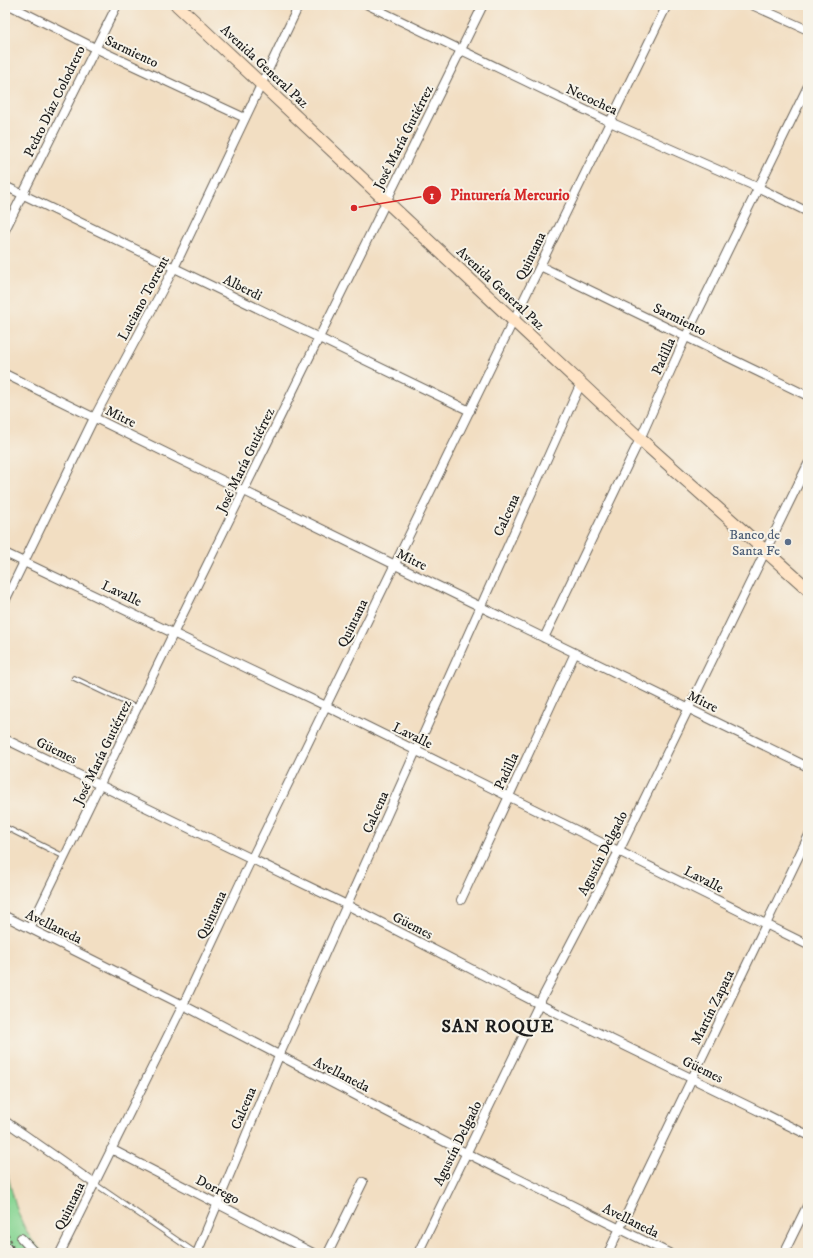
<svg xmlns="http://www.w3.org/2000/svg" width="813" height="1258" viewBox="0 0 813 1258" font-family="'IM FELL DW Pica',serif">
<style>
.park{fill:#89d694;stroke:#527958}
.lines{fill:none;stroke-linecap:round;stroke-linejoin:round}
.service-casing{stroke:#676056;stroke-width:6}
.minor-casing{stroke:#676056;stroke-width:10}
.secondary-casing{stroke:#676056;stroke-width:14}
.path{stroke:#676056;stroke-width:2;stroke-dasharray:3 3;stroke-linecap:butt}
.service{stroke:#fff;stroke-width:4}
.minor{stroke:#fff;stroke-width:8}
.secondary{stroke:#ffe4c6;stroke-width:12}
.rail-casing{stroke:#1c1c1c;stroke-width:4.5}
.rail{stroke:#f7f3e8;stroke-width:3;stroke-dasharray:9;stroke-linecap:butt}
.service-dot{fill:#5c6f8a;stroke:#f7f3e8;stroke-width:1.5}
.labels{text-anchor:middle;stroke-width:4;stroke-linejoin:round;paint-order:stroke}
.street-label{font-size:14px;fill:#1c1c1c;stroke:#f7f3e8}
.service-label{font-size:14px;fill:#4e5e75;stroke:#f7f3e8;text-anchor:end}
.district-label{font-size:18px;font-weight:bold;letter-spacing:1px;fill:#1c1c1c;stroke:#f7f3e8}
.leader{fill:none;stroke:#d62828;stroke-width:1.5}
.callout-dot{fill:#d62828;stroke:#f7f3e8;stroke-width:1.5}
.mark-label{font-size:12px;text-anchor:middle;font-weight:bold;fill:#fff}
.callout-label{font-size:15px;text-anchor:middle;font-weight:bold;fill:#d62828;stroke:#f7f3e8;stroke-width:4;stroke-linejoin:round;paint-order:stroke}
</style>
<rect width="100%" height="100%" fill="#f7f3e8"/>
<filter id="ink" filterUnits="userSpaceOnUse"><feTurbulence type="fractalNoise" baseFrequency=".025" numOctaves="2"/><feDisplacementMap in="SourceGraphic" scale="8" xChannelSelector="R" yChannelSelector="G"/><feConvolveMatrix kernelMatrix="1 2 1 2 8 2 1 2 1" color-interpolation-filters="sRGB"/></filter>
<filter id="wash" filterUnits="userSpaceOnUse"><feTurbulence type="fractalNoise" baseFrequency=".012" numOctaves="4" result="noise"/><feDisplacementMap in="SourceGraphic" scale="16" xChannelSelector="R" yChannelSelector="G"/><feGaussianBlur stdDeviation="0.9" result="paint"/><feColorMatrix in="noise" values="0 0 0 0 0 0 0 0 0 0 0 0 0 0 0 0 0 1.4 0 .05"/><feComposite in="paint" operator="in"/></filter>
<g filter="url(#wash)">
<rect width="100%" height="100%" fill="#f2dec2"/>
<path class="park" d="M5 1163C13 1195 18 1230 44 1253H5Z"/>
</g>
<g filter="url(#ink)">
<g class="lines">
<defs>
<path id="service" d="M74 678 137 708
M5 827 65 857
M95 1184 196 1253"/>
<path id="minor" d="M9 5 95 48 245 118
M368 5 610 122 759 188 808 212
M752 5 808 30
M5 186 470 411
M5 230 117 5
M540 266 808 396
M5 374 808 767
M5 553 326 706 808 945
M5 601 94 418 174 268 299 5
M544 638 640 439 686 336 808 86
M5 739 347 905 539 1004 808 1135
M461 900 575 653
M5 916 183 1005 466 1153 669 1253
M30 928 174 632 483 5
M5 1121 95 1184
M111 1149 313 1253
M21 1238 35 1253
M60 1253 183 1005 251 860 667 5
M197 1253 279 1056 581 383
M328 1253 363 1182
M418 1253 539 1004 619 851 808 464
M608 1253 808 837
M784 1253 808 1204"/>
<path id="secondary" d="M177 5 640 439 808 589"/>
</defs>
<use href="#service" class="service-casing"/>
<use href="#minor" class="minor-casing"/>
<use href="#secondary" class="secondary-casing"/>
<path class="path" d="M5 1228 12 1243 13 1253
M5 1251 12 1243"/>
<use href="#service" class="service"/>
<use href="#minor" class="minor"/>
<use href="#secondary" class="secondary"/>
<defs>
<path id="rail" d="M5 1241 14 1253"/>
</defs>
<use href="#rail" class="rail-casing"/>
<use href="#rail" class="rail"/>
</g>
</g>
<circle class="service-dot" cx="788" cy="542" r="4"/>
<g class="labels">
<g class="street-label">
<text transform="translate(132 51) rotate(25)" y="5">Sarmiento</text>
<text transform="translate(265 66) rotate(43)" y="5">Avenida General Paz</text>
<text transform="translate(592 99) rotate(25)" y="5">Necochea</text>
<text transform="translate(54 101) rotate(-64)" y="5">Pedro Díaz Colodrero</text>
<text transform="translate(403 137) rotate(-63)" y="5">José María Gutiérrez</text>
<text transform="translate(530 256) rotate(-64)" y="5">Quintana</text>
<text transform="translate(243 287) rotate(26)" y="5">Alberdi</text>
<text transform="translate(501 288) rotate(43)" y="5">Avenida General Paz</text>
<text transform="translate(143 298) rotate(-62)" y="5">Luciano Torrent</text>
<text transform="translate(680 319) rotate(26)" y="5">Sarmiento</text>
<text transform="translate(663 356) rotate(-66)" y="5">Padilla</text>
<text transform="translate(121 416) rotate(26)" y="5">Mitre</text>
<text transform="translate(245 460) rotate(-64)" y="5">José María Gutiérrez</text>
<text transform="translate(506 515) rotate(-66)" y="5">Calcena</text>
<text transform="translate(412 559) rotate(26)" y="5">Mitre</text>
<text transform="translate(122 593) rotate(25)" y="5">Lavalle</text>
<text transform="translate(352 623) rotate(-64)" y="5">Quintana</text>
<text transform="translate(703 701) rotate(26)" y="5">Mitre</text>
<text transform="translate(413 735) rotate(26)" y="5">Lavalle</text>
<text transform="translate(57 750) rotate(26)" y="5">Güemes</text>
<text transform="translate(102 752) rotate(-64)" y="5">José María Gutiérrez</text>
<text transform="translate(506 771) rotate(-65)" y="5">Padilla</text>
<text transform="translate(375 812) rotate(-66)" y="5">Calcena</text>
<text transform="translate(602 853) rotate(-63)" y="5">Agustín Delgado</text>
<text transform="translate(704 879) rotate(27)" y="5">Lavalle</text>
<text transform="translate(211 915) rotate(-65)" y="5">Quintana</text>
<text transform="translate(413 925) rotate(27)" y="5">Güemes</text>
<text transform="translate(54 926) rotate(26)" y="5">Avellaneda</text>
<text transform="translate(712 1007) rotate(-64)" y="5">Martín Zapata</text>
<text transform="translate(703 1069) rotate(26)" y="5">Güemes</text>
<text transform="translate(342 1074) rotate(27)" y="5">Avellaneda</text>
<text transform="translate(243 1108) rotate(-67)" y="5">Calcena</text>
<text transform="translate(457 1143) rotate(-64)" y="5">Agustín Delgado</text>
<text transform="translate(218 1189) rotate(27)" y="5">Dorrego</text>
<text transform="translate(69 1206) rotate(-64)" y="5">Quintana</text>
<text transform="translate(631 1220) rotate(26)" y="5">Avellaneda</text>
</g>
<g class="service-label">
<text x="780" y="539">Banco de<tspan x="780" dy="16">Santa Fe</tspan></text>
</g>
<g class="district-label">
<text x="498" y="1032">SAN ROQUE</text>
</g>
</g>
<path class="leader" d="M354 208L432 195"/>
<g class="callout-dot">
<circle cx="354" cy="208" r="4"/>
<circle cx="432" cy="195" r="10"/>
</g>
<g class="mark-label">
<text x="432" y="199">1</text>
</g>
<g class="callout-label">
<text x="510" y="200">Pinturería Mercurio</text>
</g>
<rect width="813" height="1258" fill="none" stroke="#f7f3e8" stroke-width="20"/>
</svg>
